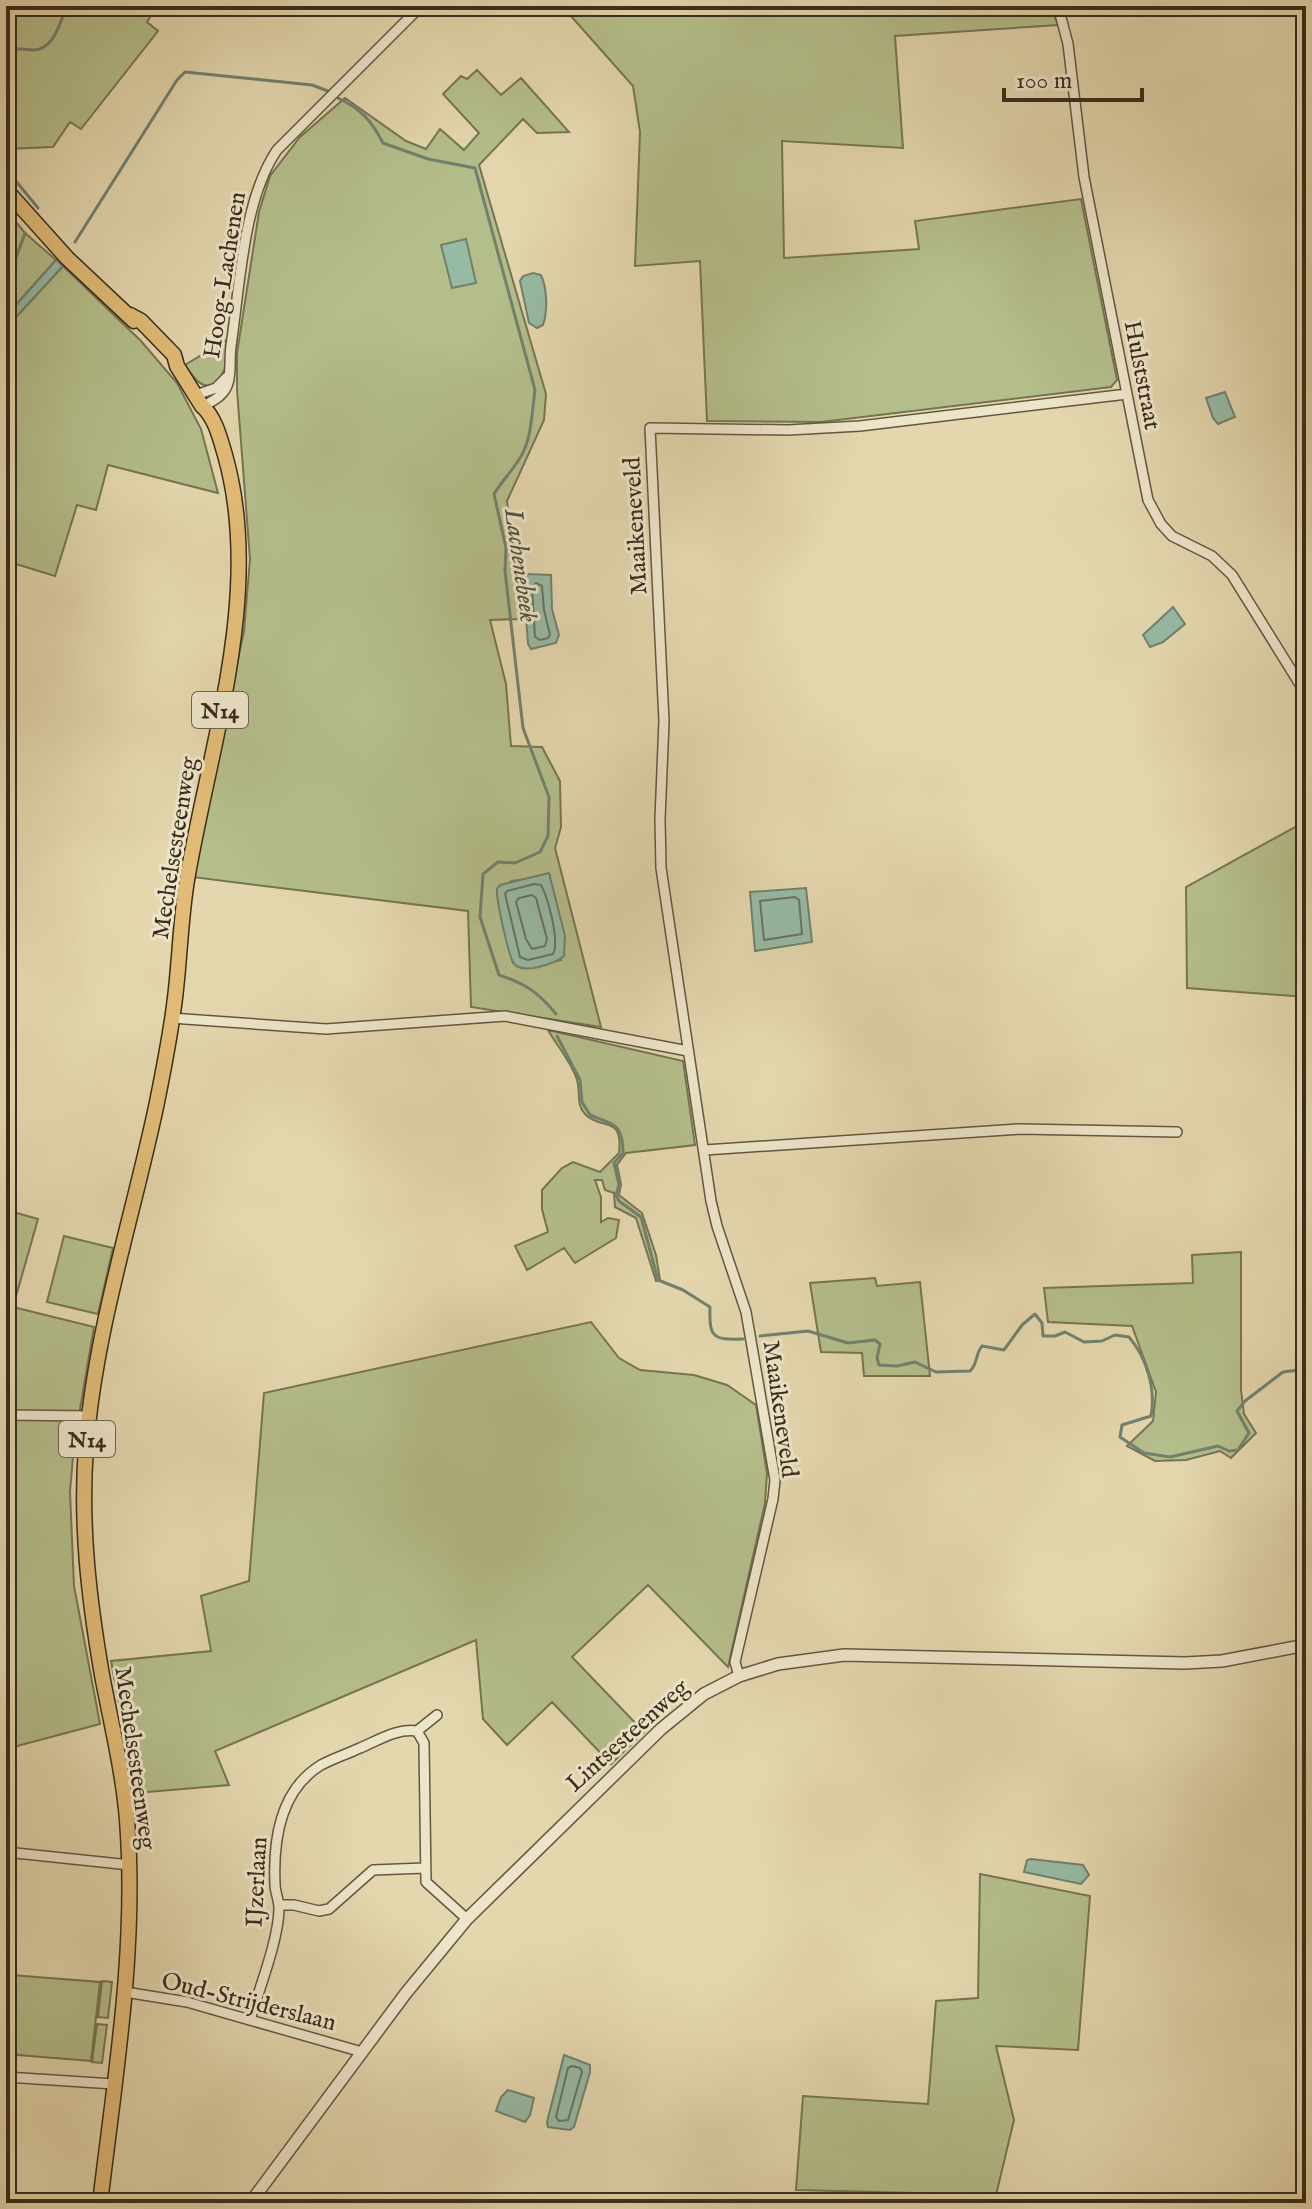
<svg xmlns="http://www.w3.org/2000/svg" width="1312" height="2209" viewBox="0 0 1312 2209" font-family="'IM FELL English',serif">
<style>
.green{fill:#b4be8b;stroke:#767553;stroke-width:2;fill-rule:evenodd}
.water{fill:#97baa5;stroke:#71816e;stroke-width:2}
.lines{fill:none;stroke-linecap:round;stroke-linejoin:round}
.shore{stroke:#687360;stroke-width:2}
.stream{stroke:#71816e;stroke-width:3}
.minor-casing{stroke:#635740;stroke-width:12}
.tertiary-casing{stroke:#635740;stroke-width:14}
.primary-casing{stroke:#382c1b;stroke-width:17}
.minor{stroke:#ede5ca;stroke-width:9}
.tertiary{stroke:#ede5ca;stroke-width:11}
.primary{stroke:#e2bc77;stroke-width:14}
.labels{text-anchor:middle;stroke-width:6;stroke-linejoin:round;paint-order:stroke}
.shield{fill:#ede5ca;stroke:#6e6450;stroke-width:2}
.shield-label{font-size:22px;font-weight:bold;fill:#382c1b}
.street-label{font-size:24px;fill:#382c1b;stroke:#ede5ca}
.water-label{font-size:26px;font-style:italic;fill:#50503e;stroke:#ede5ca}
</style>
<rect width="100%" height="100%" fill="#e4d7ae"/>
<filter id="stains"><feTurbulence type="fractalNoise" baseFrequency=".0025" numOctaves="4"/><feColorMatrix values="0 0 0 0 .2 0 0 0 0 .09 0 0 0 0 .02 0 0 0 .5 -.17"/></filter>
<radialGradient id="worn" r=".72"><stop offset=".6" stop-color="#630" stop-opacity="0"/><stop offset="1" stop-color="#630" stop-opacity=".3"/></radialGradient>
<path class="green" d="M6 6H157L147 22 158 31 81 129 70 122 53 147 6 149Z
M562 6H1051L1058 25 895 36 903 148 782 141 784 258 919 249 915 221 1081 199 1117 380 1111 387 821 422 707 421 700 261 635 266 640 132 633 86Z
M477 70 501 95 521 78 569 132 537 133 523 119 479 165 546 394 544 420 507 501 520 619 490 620 506 684 511 746 542 747 560 781 561 827 555 848 601 1027 471 1007 468 911 192 877 244 631 250 559 237 390V353L259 212 270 176 300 137 345 98 406 141 426 149 440 129 464 150 479 133 443 94 461 76 467 79ZM550 876 549 882 562 926 561 960 528 968 513 963 499 906 497 889 512 881Z
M6 210 25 233 56 260 6 316Z
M63 266 141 341 177 383 201 429 218 493 108 465 96 510 77 505 55 576 6 561V328Z
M226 340C230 359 226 373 213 386 198 387 193 376 185 365Z
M1306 821V997L1187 988 1186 887Z
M548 1030 683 1061 695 1145 626 1153 617 1165 621 1184 619 1195 642 1213 656 1255 660 1280 656 1281 636 1218 615 1207 614 1193 605 1190 602 1180H595L601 1197V1222L608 1218 619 1220 616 1238 575 1263 564 1248 527 1270 515 1246 548 1232 542 1209V1190L562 1168 573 1162 600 1172 619 1153C623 1116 604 1130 587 1116 575 1105 581 1094 577 1080 572 1063 557 1046 548 1030Z
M6 1210 38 1219 13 1307 94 1327 79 1415 6 1412Z
M64 1236 113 1248 98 1314 47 1302Z
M1241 1252V1390L1244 1414 1256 1433 1231 1458 1220 1451 1186 1460 1155 1461 1127 1446 1153 1421 1156 1392 1132 1326 1048 1322 1044 1288 1193 1283 1192 1255Z
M875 1278 877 1286 920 1282 930 1376H864L862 1353 821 1352 810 1283Z
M591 1322 619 1358 640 1370 694 1375 727 1385 756 1405 767 1473 765 1503 728 1667 648 1585 572 1657 644 1732 611 1764 552 1702 507 1745 483 1719 476 1640 215 1751 229 1785 136 1793 111 1661 211 1651 201 1596 249 1581 264 1393Z
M6 1419 76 1420 70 1492 74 1586 100 1724 6 1749Z
M980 1874 1090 1896 1078 2050 996 2046 1014 2120 996 2195 796 2190 803 2096 928 2104 936 2001 978 1998Z
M11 1975 100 1982 91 2061 6 2054Z
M102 1981 112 1982 108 2018 98 2017Z
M97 2024 107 2025 102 2063 92 2062Z"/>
<path class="water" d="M466 239 476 283 452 288 441 245Z
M56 260 63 266 6 328V316Z
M533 273 541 275C547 288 548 311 543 325L537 328 529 323 520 281 523 276Z
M1225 392 1235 417 1218 424 1213 418 1206 398Z
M526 574 551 575 552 609 559 635 556 643 531 649 528 644 523 577Z
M1173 607 1185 624 1163 642 1150 647 1143 635Z
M549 873 565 936 564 956C555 964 520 976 513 962 508 953 496 899 497 889L500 885Z
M806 888 812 942 755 951 750 892Z
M1031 1859 1083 1865 1089 1875 1081 1884 1024 1872 1027 1860Z
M564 2055 590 2065V2072L574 2127 570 2130 548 2127 547 2122Z
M508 2090 534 2098 530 2115 525 2122 496 2111 501 2097Z"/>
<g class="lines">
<path class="shore" d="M536 583 542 586 544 610 550 635 548 638 540 640 535 637 532 587Z
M534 884 541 885C548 898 560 941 553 954L528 960 520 957 505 894 507 891Z
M532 895 536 898 547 939 545 946 532 949 526 939 516 902 519 898Z
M795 897 799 900 802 934 764 940 760 901Z
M572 2066 580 2068 582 2072 568 2120 559 2121 556 2117 568 2068Z"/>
<path class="stream" d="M6 49C15 48 23 49 33 50 54 50 60 22 67 6
M338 98C361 109 371 120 383 143L428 159 475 168 535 390C532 411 532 439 520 458 512 471 502 481 494 494L506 548 505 571 523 728 549 797 548 836 540 852 515 863 498 862 483 874 480 917 499 975C526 984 538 992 556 1014
M6 169 38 208
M75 242 177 80 185 72 312 85 328 91
M13 311V266L25 233
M557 1036 580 1080 582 1102 590 1115C613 1125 623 1123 623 1153L614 1163 619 1185 616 1195 619 1201 641 1217 658 1280 683 1290 710 1307C709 1338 713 1340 743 1339
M760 1336 808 1331 848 1343 875 1340 880 1344 877 1358 879 1365 897 1366 915 1362 936 1372 970 1371C978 1364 975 1354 982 1346L1004 1350 1022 1325 1035 1314 1042 1323 1043 1336H1055L1065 1332 1084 1342 1102 1341 1115 1335 1129 1337C1147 1358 1156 1390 1151 1416L1122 1425 1120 1437 1144 1453 1170 1457 1218 1446 1229 1451 1238 1450 1249 1433 1237 1411 1245 1401 1283 1372 1306 1369"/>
<defs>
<path id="minor" d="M1058 6 1068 44 1084 177 1148 500 1161 524 1172 536 1212 556 1232 575 1306 694
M196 395 216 388 227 377
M202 406C211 403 222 396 226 388 232 377 229 358 231 346 240 285 243 200 277 150L421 6
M171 1018 326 1029 505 1016 688 1051
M705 1150 1020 1129 1177 1132
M6 1415 91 1416
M739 1676 735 1662 773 1499 775 1480 746 1312 717 1226 711 1201 661 868 660 819 664 721 650 428 788 430 860 426 1127 394
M417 1731 437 1715
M6 1852 130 1865
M279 1905H294L319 1911 329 1909 373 1870 425 1868
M125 1992 187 2002 362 2052
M250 2020C259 1989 279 1939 279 1908 279 1900 275 1892 275 1884 273 1840 280 1790 321 1765 334 1758 347 1754 360 1748 379 1740 397 1728 417 1731L424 1743 426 1882 467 1919
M6 2077 114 2084"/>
<path id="tertiary" d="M250 2203 406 1993 467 1919 661 1729 704 1694 739 1676 778 1664 844 1655 1185 1663 1222 1661 1306 1645"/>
<path id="primary" d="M6 190 67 258 134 321
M100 2203C115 2076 137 1948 127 1820 123 1771 111 1723 102 1675 89 1600 80 1524 86 1447 95 1331 132 1220 156 1107 164 1068 172 1028 176 989 180 953 181 916 187 880 210 744 264 592 225 455 220 438 215 417 202 406L177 366 174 355 141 321 130 315"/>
</defs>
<use href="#minor" class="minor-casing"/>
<use href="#tertiary" class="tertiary-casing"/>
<use href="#primary" class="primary-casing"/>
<use href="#minor" class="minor"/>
<use href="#tertiary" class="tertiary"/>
<use href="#primary" class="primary"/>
</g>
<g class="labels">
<g class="shield">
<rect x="192" y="692" width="56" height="36" rx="6"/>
<rect x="59" y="1421" width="56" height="36" rx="6"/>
</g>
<g class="shield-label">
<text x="220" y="718">N14</text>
<text x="87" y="1447">N14</text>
</g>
<g class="street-label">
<text transform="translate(224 275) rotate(-81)" y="8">Hoog-Lachenen</text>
<text transform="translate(1143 375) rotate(79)" y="8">Hulststraat</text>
<text transform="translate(635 526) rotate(-93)" y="8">Maaikeneveld</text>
<text transform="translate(174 848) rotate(-81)" y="8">Mechelsesteenweg</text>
<text transform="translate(781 1409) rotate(82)" y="8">Maaikeneveld</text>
<text transform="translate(627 1735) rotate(-42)" y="8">Lintsesteenweg</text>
<text transform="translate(136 1758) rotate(82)" y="8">Mechelsesteenweg</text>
<text transform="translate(256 1882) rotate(-87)" y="8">IJzerlaan</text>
<text transform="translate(249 2001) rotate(14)" y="8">Oud-Strijderslaan</text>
</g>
<g class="water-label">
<text transform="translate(522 565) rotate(82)" y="9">Lachenebeek</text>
</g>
</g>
<rect width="1312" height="2209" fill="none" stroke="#e4d7ae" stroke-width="32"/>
<rect x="8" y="8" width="1296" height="2193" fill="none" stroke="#382c1b" stroke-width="4"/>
<rect x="16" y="16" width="1280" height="2177" fill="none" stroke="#382c1b" stroke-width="2"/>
<path d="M1004 88v12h138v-12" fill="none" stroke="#382c1b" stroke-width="4"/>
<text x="1016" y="88" font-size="24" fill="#382c1b" stroke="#ede5ca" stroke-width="6" paint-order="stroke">100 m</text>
<rect width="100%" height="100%" filter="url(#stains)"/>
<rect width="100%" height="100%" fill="url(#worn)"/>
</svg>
